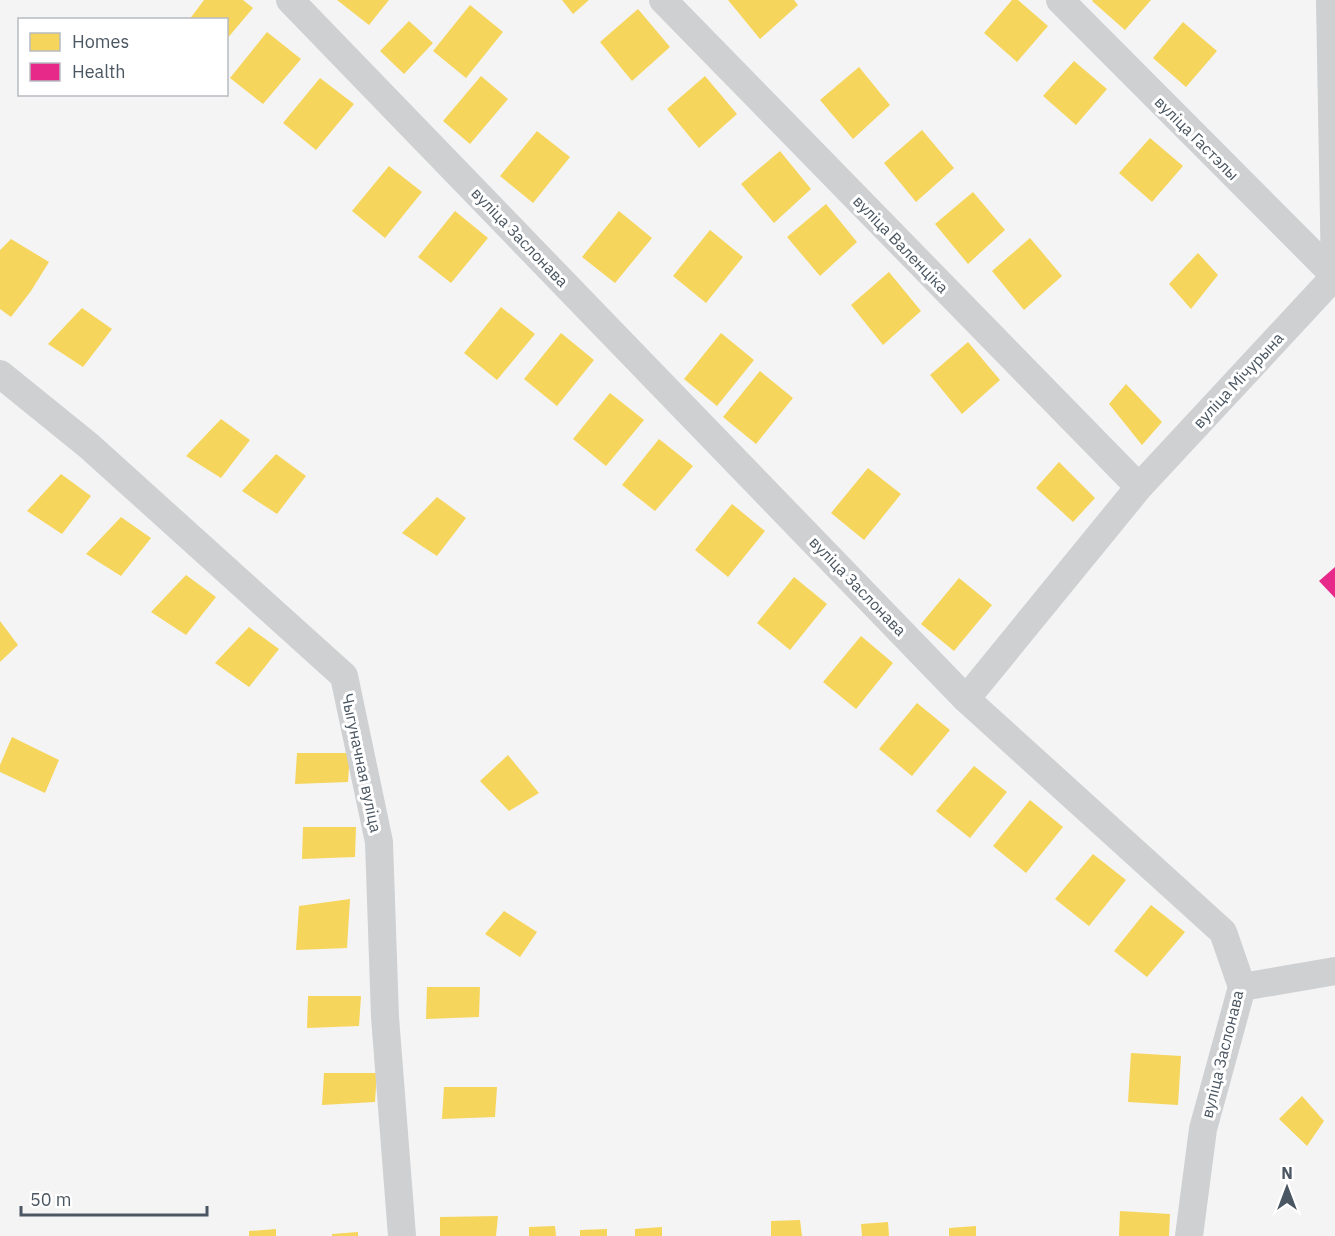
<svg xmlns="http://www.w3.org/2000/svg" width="1335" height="1236" viewBox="0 0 1335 1236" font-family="'IBM Plex Sans',sans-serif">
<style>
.homes{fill:#f6d55c}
.health{fill:#e7298a}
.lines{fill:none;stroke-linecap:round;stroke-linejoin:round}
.minor{stroke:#ced0d2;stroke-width:28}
.labels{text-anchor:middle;stroke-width:6;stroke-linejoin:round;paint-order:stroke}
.street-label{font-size:16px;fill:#4a5661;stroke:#fff}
</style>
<rect width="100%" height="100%" fill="#f4f4f4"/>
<path class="homes" d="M204 0H243L253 8 226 40V20H189Z
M337 0H389L369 25Z
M562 0H589L573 14Z
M728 0H794L798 5 760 39Z
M1012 0H1018L1048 26 1017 62 984 33Z
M1093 0H1151L1125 30 1092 1Z
M470 5 503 32 466 78 433 51Z
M638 9 670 47 632 81 600 42Z
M409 21 433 43 404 74 380 51Z
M1183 22 1217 51 1186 87 1153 58Z
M267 32 301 59 263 104 230 78Z
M1074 61 1107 89 1076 125 1043 96Z
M859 67 890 105 853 139 820 100Z
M481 76 508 99 470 144 443 121Z
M705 76 737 114 699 148 667 109Z
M320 78 354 104 316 150 283 123Z
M922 130 954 168 916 202 884 163Z
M537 131 570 157 533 203 500 176Z
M1150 138 1183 166 1152 202 1119 173Z
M780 151 811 189 774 223 741 184Z
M389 166 422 192 385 238 352 211Z
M973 192 1005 230 968 264 935 224Z
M826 204 857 242 820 276 787 237Z
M455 211 488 238 451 283 418 257Z
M619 211 652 238 615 283 582 257Z
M710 230 743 257 706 303 673 276Z
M1030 238 1062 276 1024 310 992 271Z
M11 239 49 262 31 291 11 317 0 309V250Z
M1198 253 1218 275 1191 309 1169 284Z
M889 272 921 311 883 345 851 305Z
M501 307 535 334 497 380 464 353Z
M82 308 112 329 83 367 48 344Z
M561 333 594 360 557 406 524 379Z
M721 333 754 360 717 406 684 379Z
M968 342 1000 380 962 414 930 375Z
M760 371 793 398 756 444 723 417Z
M1126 384 1162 422 1142 445 1109 404Z
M610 393 644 420 606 466 573 439Z
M221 419 250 440 221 478 186 456Z
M659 439 693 466 655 511 622 485Z
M276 454 306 476 277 514 242 491Z
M1059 462 1095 498 1073 522 1036 488Z
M868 468 901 494 864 540 831 513Z
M61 474 91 496 62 534 27 511Z
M437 497 466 518 437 556 402 533Z
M732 504 765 531 728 577 695 550Z
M121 517 151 538 121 576 86 554Z
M186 575 216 597 186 635 151 612Z
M794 577 827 604 790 650 757 623Z
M959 578 992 605 954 651 921 624Z
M0 621 18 645 0 662Z
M249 627 279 649 249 687 215 663Z
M861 636 893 663 856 709 823 682Z
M917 703 950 730 912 776 879 749Z
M12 737 59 760 45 793 0 772V765Z
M297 753H350L348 782 295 784Z
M508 755 539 793 509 811 480 781Z
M974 766 1007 792 970 838 936 811Z
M1030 800 1063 827 1026 873 993 846Z
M303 827H356L355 857 302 859Z
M1093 854 1126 880 1089 926 1055 899Z
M350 899 347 948 296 950 299 906Z
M1151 905 1185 932 1147 977 1114 951Z
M504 911 537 932 520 957 485 934Z
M427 987H480L479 1017 426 1019Z
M308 996H361L359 1026 307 1028Z
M1131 1053 1181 1056 1178 1105 1128 1102Z
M324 1073H377L375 1102 322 1105Z
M444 1087H497L495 1117 442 1119Z
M1302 1096 1324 1121 1307 1146 1279 1119Z
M1120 1211 1170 1214 1169 1236H1119Z
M498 1216 496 1236H440V1217Z
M800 1220 802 1236H771V1221Z
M888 1222 889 1236H862L861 1224Z
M555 1226 556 1236H529V1227Z
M976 1226V1236H949V1228Z
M662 1227V1236H635V1229Z
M276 1229V1236H249V1231Z
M607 1229V1236H580V1230Z
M358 1232V1236H332V1234Z"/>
<path class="health" d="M1335 567V598L1319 581Z"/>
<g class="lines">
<path class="minor" d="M290 0 966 699 1223 932 1242 987 1203 1129 1189 1236
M663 0 1139 487
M1060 0 1335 276
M0 374 89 446 344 676 379 842 385 1017 402 1236
M966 699 1139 487 1335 276 1330 0
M1242 987 1335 971"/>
</g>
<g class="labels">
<g class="street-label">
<text transform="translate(1197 138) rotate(45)" y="6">вуліца Гастэлы</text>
<text transform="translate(520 237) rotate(46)" y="6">вуліца Заслонава</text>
<text transform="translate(901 244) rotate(46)" y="6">вуліца Валенціка</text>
<text transform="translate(1238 380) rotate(-47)" y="6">вуліца Мічурына</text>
<text transform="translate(858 586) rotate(46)" y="6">вуліца Заслонава</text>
<text transform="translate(362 763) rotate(78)" y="6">Чыгуначная вуліца</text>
<text transform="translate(1222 1054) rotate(-76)" y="6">вуліца Заслонава</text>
</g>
</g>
<rect x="18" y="18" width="210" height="78" fill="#ffffff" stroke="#b7bbc0" stroke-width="1.5"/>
<rect x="30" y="33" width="30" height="18" fill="#f6d55c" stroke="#b7bbc0" stroke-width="1.5"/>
<text x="72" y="48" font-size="18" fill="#4a5661">Homes</text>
<rect x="30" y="63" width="30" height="18" fill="#e7298a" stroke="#b7bbc0" stroke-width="1.5"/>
<text x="72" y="78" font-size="18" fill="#4a5661">Health</text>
<g transform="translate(1287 1188)" stroke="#ffffff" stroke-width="4.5" paint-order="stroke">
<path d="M0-4.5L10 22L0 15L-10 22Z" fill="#4a5661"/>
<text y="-9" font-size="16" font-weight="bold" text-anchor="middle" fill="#4a5661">N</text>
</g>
<path d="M21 1206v9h186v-9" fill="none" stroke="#4a5661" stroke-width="3"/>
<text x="30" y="1206" font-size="18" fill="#4a5661" stroke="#ffffff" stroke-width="4.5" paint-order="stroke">50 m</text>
</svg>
